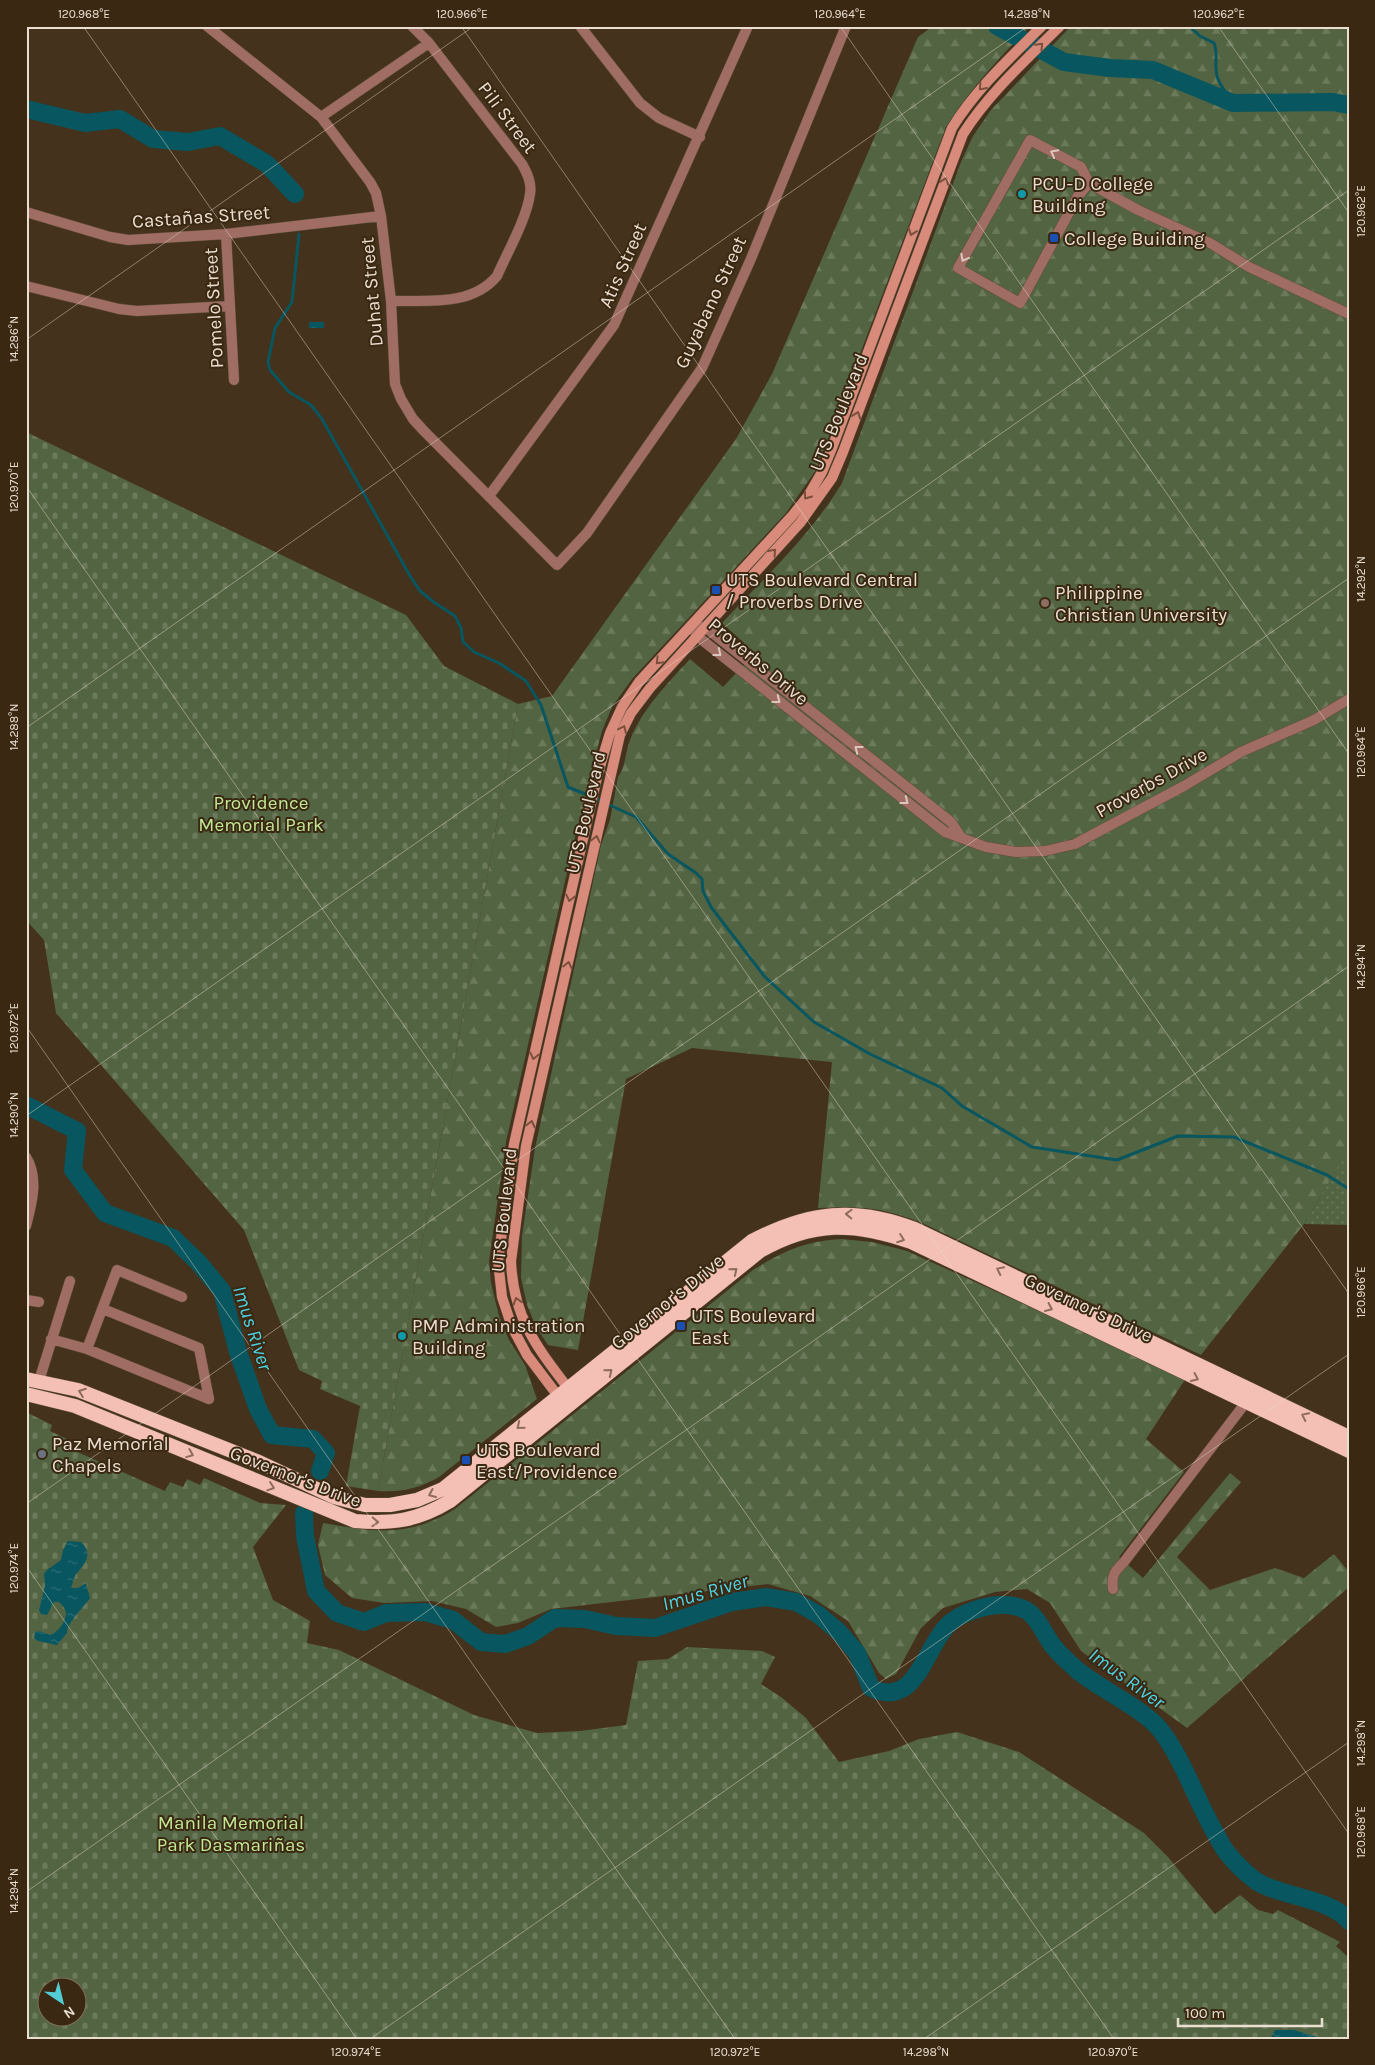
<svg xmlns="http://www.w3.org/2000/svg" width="1375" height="2065" viewBox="0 0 1375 2065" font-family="Karla,sans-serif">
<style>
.forest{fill:url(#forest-firs)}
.cemetery{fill:url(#cemetery-stones);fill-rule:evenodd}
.park{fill:url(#park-dots)}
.water{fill:url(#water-ripples)}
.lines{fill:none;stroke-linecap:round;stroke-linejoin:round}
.stream{stroke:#08565f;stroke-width:3}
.river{stroke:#08565f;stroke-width:18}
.minor-casing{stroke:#5f4e39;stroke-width:11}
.secondary-casing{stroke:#5f4e39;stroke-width:11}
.trunk-casing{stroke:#5f4e39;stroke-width:15}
.minor{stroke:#9f6d63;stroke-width:10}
.secondary{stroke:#d98b7b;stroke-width:10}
.trunk{stroke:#f4bfb4;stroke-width:14}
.oneway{stroke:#7a503c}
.oneway2{stroke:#dbc7bb}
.oneway3{stroke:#8e6c5b}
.ticks{fill:none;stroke:#eaded1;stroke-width:1;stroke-opacity:0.45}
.culture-dot{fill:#0f9aa8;stroke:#3a2812;stroke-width:2}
.transit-dot{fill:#1a4fb4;stroke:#3a2812;stroke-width:2}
.education-dot{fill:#8d6e63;stroke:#3a2812;stroke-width:2}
.worship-dot{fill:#6b7280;stroke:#3a2812;stroke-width:2}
.labels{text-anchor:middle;stroke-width:4;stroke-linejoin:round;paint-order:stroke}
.street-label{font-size:19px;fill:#eaded1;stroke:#3a2812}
.poi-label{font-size:19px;fill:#eaded1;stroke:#3a2812;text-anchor:start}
.park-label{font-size:19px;fill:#c0e895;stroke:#3a2812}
.water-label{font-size:20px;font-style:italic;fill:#4dd3e4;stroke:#3a2812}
.neatline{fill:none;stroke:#eaded1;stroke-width:2}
.ticks-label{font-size:12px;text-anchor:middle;fill:#eaded1}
</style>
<defs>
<pattern id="forest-firs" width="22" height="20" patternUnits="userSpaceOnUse" patternTransform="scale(1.25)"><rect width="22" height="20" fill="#536442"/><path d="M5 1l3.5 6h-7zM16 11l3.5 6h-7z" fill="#6c7a5c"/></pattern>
<pattern id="cemetery-stones" width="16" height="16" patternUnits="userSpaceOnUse" patternTransform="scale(1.25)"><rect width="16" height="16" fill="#536442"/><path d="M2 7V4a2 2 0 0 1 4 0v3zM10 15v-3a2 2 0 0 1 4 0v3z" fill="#6c7a5c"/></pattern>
<pattern id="park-dots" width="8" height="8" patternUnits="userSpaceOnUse" patternTransform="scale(1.25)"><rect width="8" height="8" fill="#536442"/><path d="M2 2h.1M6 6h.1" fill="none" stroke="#6c7a5c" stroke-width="1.8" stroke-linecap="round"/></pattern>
<pattern id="water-ripples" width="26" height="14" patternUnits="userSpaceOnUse" patternTransform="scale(1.25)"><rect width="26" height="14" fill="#08565f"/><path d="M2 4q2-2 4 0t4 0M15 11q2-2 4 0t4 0" fill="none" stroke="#2c6e75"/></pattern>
</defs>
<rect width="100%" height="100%" fill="#44321c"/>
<path class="forest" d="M933 26H1030C999 58 970 89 946 127L816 470 786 513 632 679 612 707 602 731 591 772 582 815 578 824 506 1142 489 1261 491 1283 499 1316 509 1340 525 1365 537 1399 439 1477C417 1489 403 1492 378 1491L518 704 552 696 736 439 772 374 918 37Z
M1071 26H1349V1150L1304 1224 1201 1355 920 1222C879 1207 861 1206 818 1208L832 1062 692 1048 626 1079 578 1350 548 1345 536 1327 527 1305 521 1278 522 1236 535 1148 601 845 610 820 618 777C626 767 625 752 630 740 643 708 667 684 690 659L723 687 755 653 722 623C764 578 810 536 842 483L961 162 973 136 991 110Z
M841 1239 872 1242 907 1251 1186 1378 1146 1439 1184 1472 1119 1557 1143 1578 1230 1473 1241 1482 1177 1557 1210 1590 1275 1568 1304 1578 1334 1554 1349 1572V1587L1187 1728 1081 1651 1050 1603 1027 1589 995 1592 943 1608 921 1628 896 1674 886 1679 879 1673 848 1621 810 1596 768 1584 551 1609 518 1623 496 1627 466 1609 432 1601 384 1603 352 1598 325 1575 318 1545 323 1523C374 1532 408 1538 455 1509L753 1270C783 1251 806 1241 841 1239Z"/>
<path class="cemetery" d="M26 432 406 615 444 666 518 704 378 1491 346 1486 360 1406 320 1389 322 1381 299 1370 244 1230 56 1013 44 940 26 920Z
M26 1412 52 1425 50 1431 67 1439 64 1446 165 1491 170 1482 183 1487 187 1479 200 1485 204 1478 260 1503 286 1505 253 1547 273 1600 310 1621 307 1643 339 1650 474 1715 537 1733 580 1731 626 1725 638 1661 668 1659 687 1647 762 1651 775 1657 761 1684 781 1697 806 1718 839 1762 889 1751 919 1739 957 1732 1019 1752 1144 1833 1168 1857 1215 1914 1240 1895 1258 1910 1273 1914 1278 1910 1340 1942 1336 1946 1349 1958V2039H26ZM48 1988H78V2018H48Z"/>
<path class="park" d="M1349 1150V1225L1304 1224 1347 1152Z"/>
<path class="water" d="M309 322H324V328H309Z
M68 1541 81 1542C93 1554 86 1563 77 1573 74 1576 73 1583 71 1588H78L86 1583 90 1598C84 1607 66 1624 67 1633L57 1645 38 1641 34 1638 35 1632 39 1631 50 1635C58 1633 67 1620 66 1612 65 1608 62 1605 59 1602H54L47 1615 41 1614 39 1610 45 1586 44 1574 47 1570 61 1560 63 1550Z
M1275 2030H1294L1324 2039H1270Z"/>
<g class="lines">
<path class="stream" d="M1189 26 1200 36 1214 43C1219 55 1213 67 1218 79 1221 87 1228 95 1233 103
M299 234 292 302 275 328 268 362 270 370 289 392 311 405 322 419 410 576 420 591 435 603 455 616 461 628 463 642 474 652 499 663 526 681 541 705 568 787 602 801
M607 804 636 817 668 854 696 873 702 879 703 891 711 907 765 977 814 1022 870 1054 942 1088 962 1106 1032 1147 1117 1160 1178 1136 1234 1137 1327 1175 1349 1189"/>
<path class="river" d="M997 26 1064 62 1110 68 1153 70 1233 103 1333 102 1349 105
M26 109 85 123 120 119 153 139 188 142 220 136 267 164 295 194
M26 1105 77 1131 73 1170 105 1213 173 1238 199 1263 222 1291 238 1352 258 1409 272 1435 313 1439 326 1453 320 1471
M304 1513 305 1536 316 1591 337 1613 364 1622 386 1613 425 1612 453 1620 481 1642 505 1644 528 1636 555 1618 585 1619 616 1626 655 1628 732 1602 766 1597 796 1602 819 1615 839 1632 857 1653 871 1688C915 1709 924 1651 946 1627 958 1613 987 1604 1005 1605 1035 1606 1037 1623 1051 1643 1057 1653 1069 1662 1077 1670 1101 1690 1145 1709 1162 1732 1185 1763 1197 1803 1217 1836 1220 1842 1224 1850 1229 1855 1236 1864 1247 1874 1256 1881 1280 1897 1329 1897 1349 1921"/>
<defs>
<path id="minor" d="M207 26 321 117 370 182 376 193 381 216 391 301 395 384 401 399 413 419 424 431 557 565 587 533 702 368 750 261 846 26
M580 26 640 103 659 118 700 137
M321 117 429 43
M1089 183 1078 196 1020 303 958 268 1030 140 1081 167 1089 183 1138 210 1210 243 1249 267 1349 314
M26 212 110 237 128 240 226 234 381 216
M226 234 234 380
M26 286 119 309 137 311 230 306
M391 301C427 300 471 307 497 276 507 253 527 218 530 194 532 183 527 173 522 164L429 43 412 26
M489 496 614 325 748 26
M961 837 951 822 705 627 692 626 697 636 945 832 986 847 1016 852 1045 851 1075 844 1184 786 1241 752 1314 720 1349 699
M26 1157C39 1178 32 1203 26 1226
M26 1300 39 1302
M103 1309 199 1348 209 1399
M51 1339 87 1349 209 1399
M87 1349 117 1270 182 1297
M39 1381 70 1281
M1113 1589C1111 1575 1115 1571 1124 1562L1250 1397"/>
<path id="secondary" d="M569 1394 568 1388C535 1345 513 1316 511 1261L526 1146 620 735 631 713 650 688 800 523 832 478 843 452 963 134C989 93 1026 60 1060 26
M563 1398 558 1396 527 1355 512 1327 502 1297 498 1261 514 1144 598 773 610 733 622 707 639 682 792 516 808 496 822 472 832 448 952 128C976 89 1009 59 1042 26"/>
<path id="trunk" d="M26 1379 78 1390 259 1462 334 1497 353 1502 365 1505H390L417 1500 443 1489 752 1241C809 1211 855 1206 915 1229L1349 1437
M26 1394 75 1406 355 1521C392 1524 417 1521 450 1501L760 1251C813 1221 854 1222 911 1242L1349 1451"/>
</defs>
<use href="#minor" class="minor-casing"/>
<use href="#secondary" class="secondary-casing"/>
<use href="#trunk" class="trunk-casing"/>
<use href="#minor" class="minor"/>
<use href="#secondary" class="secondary"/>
<use href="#trunk" class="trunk"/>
</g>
<defs><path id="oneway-chevron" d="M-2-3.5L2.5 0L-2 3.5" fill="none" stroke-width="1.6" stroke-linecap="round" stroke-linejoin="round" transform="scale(1.25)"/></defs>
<g class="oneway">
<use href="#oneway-chevron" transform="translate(1040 46) rotate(-46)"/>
<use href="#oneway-chevron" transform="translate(982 87) rotate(131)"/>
<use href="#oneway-chevron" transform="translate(945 181) rotate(-70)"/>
<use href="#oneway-chevron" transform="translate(912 232) rotate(110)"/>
<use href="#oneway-chevron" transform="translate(857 415) rotate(-70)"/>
<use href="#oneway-chevron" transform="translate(807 496) rotate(125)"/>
<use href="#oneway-chevron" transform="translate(773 552) rotate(-48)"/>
<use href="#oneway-chevron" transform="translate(659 661) rotate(134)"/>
<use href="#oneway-chevron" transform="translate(623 729) rotate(-65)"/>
<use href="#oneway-chevron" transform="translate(596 839) rotate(-77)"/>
<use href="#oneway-chevron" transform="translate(570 898) rotate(103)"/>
<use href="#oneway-chevron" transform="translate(568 965) rotate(-77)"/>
<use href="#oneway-chevron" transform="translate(534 1056) rotate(103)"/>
<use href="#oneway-chevron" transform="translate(531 1124) rotate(-77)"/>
<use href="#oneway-chevron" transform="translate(517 1301) rotate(-107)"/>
</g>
<g class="oneway2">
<use href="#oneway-chevron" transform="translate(1054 153) rotate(-152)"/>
<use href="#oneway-chevron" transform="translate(964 258) rotate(119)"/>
<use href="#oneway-chevron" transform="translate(718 653) rotate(38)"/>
<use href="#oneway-chevron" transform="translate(777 700) rotate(38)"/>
<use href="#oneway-chevron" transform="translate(858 749) rotate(-142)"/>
<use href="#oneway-chevron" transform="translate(905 801) rotate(38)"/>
</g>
<g class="oneway3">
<use href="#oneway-chevron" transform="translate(849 1214) rotate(-178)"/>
<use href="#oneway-chevron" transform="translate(901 1239) rotate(20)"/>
<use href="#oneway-chevron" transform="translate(1000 1270) rotate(-154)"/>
<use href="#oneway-chevron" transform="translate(734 1271) rotate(-39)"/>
<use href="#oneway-chevron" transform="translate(1049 1308) rotate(25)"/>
<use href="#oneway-chevron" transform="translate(609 1372) rotate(-39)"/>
<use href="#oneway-chevron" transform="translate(1195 1378) rotate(25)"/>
<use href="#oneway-chevron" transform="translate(82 1392) rotate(-160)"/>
<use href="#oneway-chevron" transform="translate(1305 1416) rotate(-154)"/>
<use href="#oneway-chevron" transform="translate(520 1426) rotate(141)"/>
<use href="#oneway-chevron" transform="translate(190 1454) rotate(22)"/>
<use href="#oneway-chevron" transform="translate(271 1487) rotate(19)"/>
<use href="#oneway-chevron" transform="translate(432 1494) rotate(156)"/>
<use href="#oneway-chevron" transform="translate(375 1522) rotate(2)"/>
</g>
<path class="ticks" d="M83 26 1349 1834M461 26 1349 1294M840 26 1349 754M1218 26 1349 213M26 340 474 26M26 486 1114 2039M26 728 1028 26M26 1026 735 2039M26 1116 1349 190M26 1504 1349 578M26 1566 357 2039M26 1892 1349 966M370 2039 1349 1354M924 2039 1349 1742"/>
<g class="culture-dot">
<circle cx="1022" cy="194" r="5"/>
<circle cx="402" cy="1336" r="5"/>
</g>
<g class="transit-dot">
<rect x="1049" y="233" width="10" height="10" rx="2.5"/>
<rect x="711" y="585" width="10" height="10" rx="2.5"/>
<rect x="676" y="1321" width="10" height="10" rx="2.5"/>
<rect x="461" y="1455" width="10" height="10" rx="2.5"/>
</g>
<circle class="education-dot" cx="1045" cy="603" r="5"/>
<circle class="worship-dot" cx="42" cy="1454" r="5"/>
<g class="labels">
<g class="street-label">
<text transform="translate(508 117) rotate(53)" y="7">Pili Street</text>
<text transform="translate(201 216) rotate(-4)" y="7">Castañas Street</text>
<text transform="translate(622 265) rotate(-66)" y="7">Atis Street</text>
<text transform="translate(371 292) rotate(-95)" y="7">Duhat Street</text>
<text transform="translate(710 302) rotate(-65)" y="7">Guyabano Street</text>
<text transform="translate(213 308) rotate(-93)" y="7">Pomelo Street</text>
<text transform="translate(838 412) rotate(-68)" y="7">UTS Boulevard</text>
<text transform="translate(759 661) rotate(40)" y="7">Proverbs Drive</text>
<text transform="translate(1151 782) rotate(-29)" y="7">Proverbs Drive</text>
<text transform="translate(585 812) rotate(-77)" y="7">UTS Boulevard</text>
<text transform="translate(503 1210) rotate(-84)" y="7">UTS Boulevard</text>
<text transform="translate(667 1301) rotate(-39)" y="7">Governor's Drive</text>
<text transform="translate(1089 1307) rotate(25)" y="7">Governor's Drive</text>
<text transform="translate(296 1476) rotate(21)" y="7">Governor's Drive</text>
</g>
<g class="poi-label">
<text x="1032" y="190">PCU-D College<tspan x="1032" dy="22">Building</tspan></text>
<text x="1064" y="245">College Building</text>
<text x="726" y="586">UTS Boulevard Central<tspan x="726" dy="22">/ Proverbs Drive</tspan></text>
<text x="1055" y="599">Philippine<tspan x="1055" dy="22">Christian University</tspan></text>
<text x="691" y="1322">UTS Boulevard<tspan x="691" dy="22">East</tspan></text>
<text x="412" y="1332">PMP Administration<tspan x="412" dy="22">Building</tspan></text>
<text x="52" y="1450">Paz Memorial<tspan x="52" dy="22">Chapels</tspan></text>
<text x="476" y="1456">UTS Boulevard<tspan x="476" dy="22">East/Providence</tspan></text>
</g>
<g class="park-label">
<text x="261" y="809">Providence<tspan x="261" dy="22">Memorial Park</tspan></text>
<text x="231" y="1829">Manila Memorial<tspan x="231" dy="22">Park Dasmariñas</tspan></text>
</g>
<g class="water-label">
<text transform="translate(253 1328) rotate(72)" y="7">Imus River</text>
<text transform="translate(705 1592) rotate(-16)" y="7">Imus River</text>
<text transform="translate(1127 1678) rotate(36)" y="7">Imus River</text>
</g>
</g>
<rect width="1375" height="2065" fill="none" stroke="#3a2812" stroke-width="55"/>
<g transform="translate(62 2002) rotate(145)"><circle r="24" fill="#3a2812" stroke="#80715e"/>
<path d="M0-4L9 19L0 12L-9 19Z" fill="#52ccd5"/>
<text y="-8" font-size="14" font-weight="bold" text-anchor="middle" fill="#eaded1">N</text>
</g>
<path d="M1178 2018v8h144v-8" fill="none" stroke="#eaded1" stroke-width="2.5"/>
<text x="1185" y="2018" font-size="15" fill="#eaded1" stroke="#3a2812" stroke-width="4" paint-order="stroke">100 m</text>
<rect x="28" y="28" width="1320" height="2010" class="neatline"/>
<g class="ticks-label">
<text x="84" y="18">120.968°E</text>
<text x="462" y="18">120.966°E</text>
<text x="840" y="18">120.964°E</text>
<text x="1027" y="18">14.288°N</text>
<text x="1219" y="18">120.962°E</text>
<text transform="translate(1361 211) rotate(-90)" y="4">120.962°E</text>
<text transform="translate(14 339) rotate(-90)" y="4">14.286°N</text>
<text transform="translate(14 487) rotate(-90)" y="4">120.970°E</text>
<text transform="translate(1361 579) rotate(-90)" y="4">14.292°N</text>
<text transform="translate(14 727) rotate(-90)" y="4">14.288°N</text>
<text transform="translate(1361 752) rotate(-90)" y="4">120.964°E</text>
<text transform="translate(1361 967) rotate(-90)" y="4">14.294°N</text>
<text transform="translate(14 1028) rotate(-90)" y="4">120.972°E</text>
<text transform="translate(14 1115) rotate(-90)" y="4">14.290°N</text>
<text transform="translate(1361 1292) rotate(-90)" y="4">120.966°E</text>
<text transform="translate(14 1568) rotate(-90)" y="4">120.974°E</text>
<text transform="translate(1361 1743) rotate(-90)" y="4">14.298°N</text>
<text transform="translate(1361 1832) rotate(-90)" y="4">120.968°E</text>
<text transform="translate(14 1891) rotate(-90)" y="4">14.294°N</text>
<text x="356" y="2056">120.974°E</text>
<text x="735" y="2056">120.972°E</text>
<text x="926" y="2056">14.298°N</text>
<text x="1113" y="2056">120.970°E</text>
</g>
</svg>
